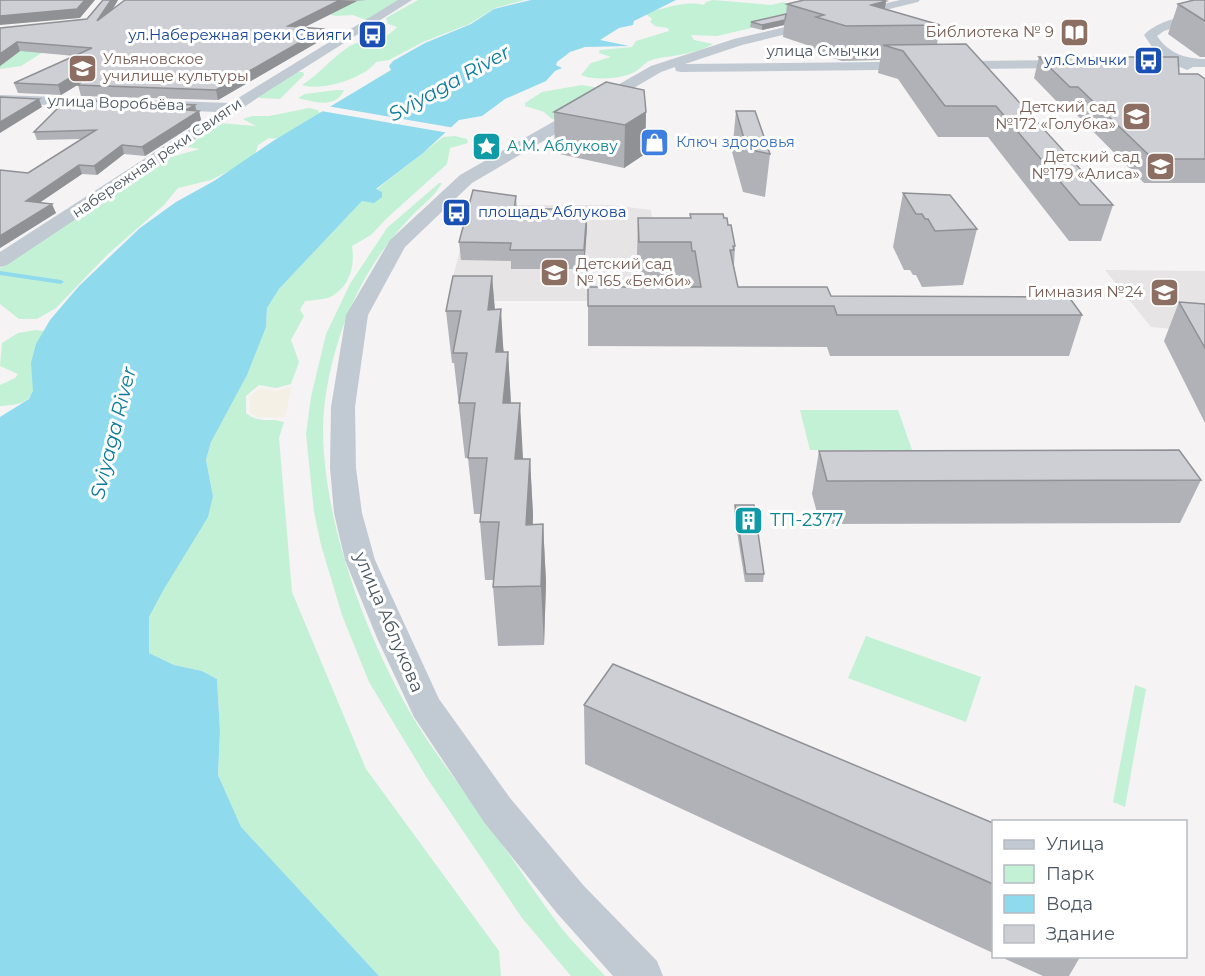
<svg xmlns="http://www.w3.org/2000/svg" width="1205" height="976" viewBox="0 0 1205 976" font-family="Montserrat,sans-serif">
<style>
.education{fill:#e6e4e5}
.green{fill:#c3f1d5}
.sand{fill:#f5f0e5}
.water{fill:#90daee}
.pier{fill:#f5f3f3}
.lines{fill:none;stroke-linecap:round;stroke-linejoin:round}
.stream{fill:#90daee;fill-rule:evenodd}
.minor{fill:#c1cad2;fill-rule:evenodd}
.wall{fill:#b0b2b7}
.shaded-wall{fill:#909195}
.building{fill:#cdcfd5;stroke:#909195;stroke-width:1.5}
.labels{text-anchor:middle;stroke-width:6;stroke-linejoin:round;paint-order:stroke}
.far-education-label{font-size:15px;fill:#785e54;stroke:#fff;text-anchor:end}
.far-transit-label{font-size:15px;fill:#164399;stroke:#fff;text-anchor:end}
.far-street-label{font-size:15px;fill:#4a5661;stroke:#fff}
.far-shop-label{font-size:15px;fill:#366cbe;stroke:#fff;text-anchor:start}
.far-culture-label{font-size:15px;fill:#0d838f;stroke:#fff;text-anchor:start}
.culture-label{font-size:18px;fill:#0d838f;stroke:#fff;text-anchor:start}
.street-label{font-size:18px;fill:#4a5661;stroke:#fff}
.water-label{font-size:20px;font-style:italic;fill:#0c7c9b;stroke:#fff}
</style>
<rect width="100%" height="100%" fill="#f5f3f3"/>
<path class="education" d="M493 205H611L651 210 659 301H447L468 218Z
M1105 270 1205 271V332L1151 327Z"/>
<path class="green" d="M285 0H405L366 20 353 15 335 16Z
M418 0H525L495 8 469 24 423 42 389 60 376 62C365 78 320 92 302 85 320 74 332 57 350 46 369 36 382 44 397 27L388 24 386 18Z
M713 0 772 5 783 2 811 11 812 14 717 36 691 35 694 40 713 44C697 54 674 55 655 59 645 61 644 66 636 71 624 79 594 81 581 75L591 63 611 57 599 53 600 50 632 47 636 41 669 31 668 28 655 26 650 22 652 19 646 14 647 12C666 9 684 0 704 5L706 2Z
M29 46 45 51 21 66 0 69V52H18Z
M297 72H303L304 75 280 99 260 98 257 96Z
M582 85 599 88 561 120 552 119 544 112 525 106V103L542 92Z
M336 90H344C336 109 314 102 298 98L305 94Z
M309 108 318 110 320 114C304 123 290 142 269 138L258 145 254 158 211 180 178 188 164 205 108 254 56 308 37 319H19L0 304V268L138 176 171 157 200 149 187 147 219 123 256 126 243 119 252 116H269Z
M455 136 467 139 468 143 450 148 447 164 386 219 371 235 352 246C355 266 350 287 330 297 323 300 313 300 305 301L300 310 304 316 291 340 299 362 291 384 276 388 259 385 246 396V413C259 424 269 417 284 422L279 438 292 592 366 769 499 951 501 976H379L241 828 218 775 220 731 217 679 202 671 174 665 149 653V617L213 496 206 460 211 442 266 327 267 308 279 289 362 201 443 137Z
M439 183H442C434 198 419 207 408 220 380 249 358 286 344 324 332 357 323 396 323 431 324 526 368 643 417 724 440 761 468 796 493 832 516 863 536 895 559 925 573 943 590 959 605 976H571L522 918 427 778 369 682 342 615 321 545 314 512 306 434 311 397 326 334 350 284 387 228Z
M36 330 44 331 48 335C45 350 40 390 28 399 21 405 9 405 0 406V385L15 378 18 374 0 366 2 343 18 333Z
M800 410H898L912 450H810Z
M866 636 981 677 966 722 848 678Z
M1135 685 1146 689 1125 807 1113 802Z"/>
<path class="sand" d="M292 386 285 417H257L250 413V397L260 388 276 391Z"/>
<path class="water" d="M531 0H676L634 21 633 25 619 28 600 40 629 46 585 47 570 52 557 62 556 65 562 68 555 71 546 81 505 99 482 116 459 120 423 153 376 189 382 192V197L374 203 362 201 279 289 267 308 266 327 247 375 211 442 206 460 213 496 208 517 164 589 149 617V653L174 665 202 671 217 679 220 731 218 775 241 827 379 976H0V417L29 399 33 391 31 363 36 344 50 320 79 286 140 228 176 202 214 181 273 141 391 70 389 66 393 61 425 43 471 24 494 9Z"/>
<path class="pier" d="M327 106 455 128 449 133 321 111Z"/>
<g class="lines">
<path class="stream" d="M0 271 61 280 64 282 61 284 0 275Z"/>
<path class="minor" d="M398 0H412L268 91 7 265 0 267V252L217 112 0 103V95L230 103Z
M900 0H920L918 2 742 45 685 64 1075 60 1082 64 1075 68 681 72 676 71 675 67 661 72 472 183 405 247 368 315 355 407 356 468 362 513 375 560 439 699 510 798 584 886 657 961 663 976H613L556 912 484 822 414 717 377 638 345 560 334 513 330 468 331 407 346 315 390 240 460 175 651 66 734 39Z
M1205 10V18L1164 31 1157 36C1168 53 1186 59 1205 59V67H1193L1187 70 1180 67H1138L1136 64 1138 61 1169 60 1152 47 1144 35C1158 20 1186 16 1205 10Z"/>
</g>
<path class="wall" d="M103 0H118L113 9 125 0H366L357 1 305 27 323 29 325 38 218 100 81 96 78 85 80 83 61 95 18 93 14 83 75 56 20 51 0 66V28L87 19Z
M1205 0V57H1200L1168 34 1178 4Z
M886 1 885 9 940 25 937 44 1113 205 1101 241H1069L988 137H938L898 79 878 73 880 60 842 61 812 51 813 47 783 37 784 25 762 30 750 27 751 22 786 14 787 4Z
M1039 57 1179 74 1205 79V183H1144L1071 109H1064L1034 78Z
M196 111H199L201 120 145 156 124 154 97 175 82 174 40 202 56 213 0 248V170L28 173 82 139 37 140 34 132Z
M736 111 770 154 765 197 743 192 732 152Z
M554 112H646L645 154 624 168 555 153Z
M903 193 977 229 963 285 922 287 916 275H913L910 270H904L893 247Z
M516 196 517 209H587V227L584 269H511V261L461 260 459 242Z
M690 214 724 218 728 225 735 246 734 266 738 287 831 296 1082 315 1069 356H830L827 347 588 346V306L689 287 688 281H638L637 255 638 218H690Z
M492 276 495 309 504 352H508L511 403 523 459H530L533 515V525L543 524 546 582 544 645 498 646 493 587V580H485L480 522 481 514H474L468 458H465L454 363H452L446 311Z
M1179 302 1205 304V423L1164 341Z
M819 451 1201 480 1180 523 820 524 812 494Z
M735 505 764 574 763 582H745L734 513Z
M584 705 993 823V953L585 764Z
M1001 957H1080L1069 976H1043Z"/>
<path class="shaded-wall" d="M85 0H95L80 18 0 25V16Z
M111 0H118L100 30 97 21Z
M340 0 357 1 289 35 288 26Z
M886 1 882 25 871 5Z
M785 20 784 25 762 30V25Z
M323 29 325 38 218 100 216 90Z
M17 42 20 51 0 66V54Z
M88 67 91 77 61 95 58 85Z
M39 99 42 107 0 133V122Z
M195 105 197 113 199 111 201 120 145 156 142 147 186 110Z
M646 112 645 154 624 168 625 125Z
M122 145 124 154 97 175 94 166Z
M79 165 82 174 29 210 26 201Z
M52 204 56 213 0 248V236Z
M587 209V227L584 269V250Z
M492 276 496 326 488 310Z
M501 309 504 361 496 352Z
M508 352 511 405 503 403Z
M520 403 523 458 519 516 515 459Z
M530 459 533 515 530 582 526 525Z
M543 524 546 582 544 645 541 586Z"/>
<path class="building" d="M0 0H85L77 9 0 16Z
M103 0H111L97 21 125 0H340L288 26 323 29 216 90 78 85 92 72 88 67 58 85 14 83 92 48 17 42 0 54V28L87 19Z
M804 0H882L886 1 871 5 940 25 846 26 816 17 824 15 787 4Z
M1194 0H1205V21L1178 4Z
M786 14 785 20 762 25 751 22Z
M966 44 1113 205H1080L996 106H945L903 51 883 45Z
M1039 57H1178L1179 74H1198L1205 79V159H1153L1078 87H1070Z
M606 82 644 90 646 112 625 125 554 112Z
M0 97 39 99 0 122Z
M66 100 195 105 186 110 199 111 142 147 122 145 94 166 79 165 26 201 52 204 0 236V170L28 173 96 130 34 132Z
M736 111H755L770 154 747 149Z
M473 190 516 196 514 209H587L584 250H510L511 243 459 242Z
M903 193 950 195 977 229 935 231 928 219H925L922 214H916Z
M690 214H723L724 218H727L728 225H731L735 246H733L734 250H730L738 287H827L831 296 1069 297 1082 315H837L834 306H588V287H701L695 251H692L691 242H639L638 218H691Z
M453 276H492L488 310 501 309 496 352H508L503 403H520L515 459H530L526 525 543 524 541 586 493 587 499 522H480L487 458H468L475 403H459L467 353H453L461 311H446Z
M1179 302 1205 304V348Z
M1179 450 1201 480 827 481 819 451Z
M735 505H754L764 574H746Z
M613 664 993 823V884L584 705Z"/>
<defs>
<symbol id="library-square" viewBox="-11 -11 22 22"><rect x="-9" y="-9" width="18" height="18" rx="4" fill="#8d6e63" stroke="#fff"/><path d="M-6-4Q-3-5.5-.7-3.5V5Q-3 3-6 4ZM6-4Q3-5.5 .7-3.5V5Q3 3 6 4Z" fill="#fff"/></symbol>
<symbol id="bus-square" viewBox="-11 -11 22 22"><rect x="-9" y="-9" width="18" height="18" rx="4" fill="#1a4fb4" stroke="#fff"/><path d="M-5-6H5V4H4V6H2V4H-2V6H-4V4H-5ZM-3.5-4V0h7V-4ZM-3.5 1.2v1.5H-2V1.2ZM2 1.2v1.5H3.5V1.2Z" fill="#fff"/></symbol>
<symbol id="university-square" viewBox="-11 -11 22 22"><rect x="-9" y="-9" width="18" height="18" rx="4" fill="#8d6e63" stroke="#fff"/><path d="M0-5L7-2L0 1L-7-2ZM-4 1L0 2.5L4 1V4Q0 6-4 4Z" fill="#fff"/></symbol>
<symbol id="school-square" viewBox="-11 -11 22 22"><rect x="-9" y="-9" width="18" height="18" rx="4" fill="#8d6e63" stroke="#fff"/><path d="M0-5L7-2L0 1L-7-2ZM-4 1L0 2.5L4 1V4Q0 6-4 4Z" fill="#fff"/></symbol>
<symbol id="shop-square" viewBox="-11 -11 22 22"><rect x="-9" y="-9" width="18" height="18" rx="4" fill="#3f7fe0" stroke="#fff"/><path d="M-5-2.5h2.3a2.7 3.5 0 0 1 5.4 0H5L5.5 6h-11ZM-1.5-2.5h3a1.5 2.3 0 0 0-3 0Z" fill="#fff"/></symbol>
<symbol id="sight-square" viewBox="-11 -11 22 22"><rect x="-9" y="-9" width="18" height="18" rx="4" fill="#0f9aa8" stroke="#fff"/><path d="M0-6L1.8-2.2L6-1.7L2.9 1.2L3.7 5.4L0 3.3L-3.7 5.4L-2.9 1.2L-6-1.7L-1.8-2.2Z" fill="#fff"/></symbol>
<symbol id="building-square" viewBox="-11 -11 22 22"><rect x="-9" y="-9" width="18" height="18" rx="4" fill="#0f9aa8" stroke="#fff"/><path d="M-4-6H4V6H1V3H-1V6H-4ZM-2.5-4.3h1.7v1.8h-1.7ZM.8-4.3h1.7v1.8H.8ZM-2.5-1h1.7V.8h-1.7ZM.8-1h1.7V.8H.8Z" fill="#fff"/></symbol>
</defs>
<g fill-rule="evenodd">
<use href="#library-square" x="1058" y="16" width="33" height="33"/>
<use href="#bus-square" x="356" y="18" width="33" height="33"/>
<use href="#bus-square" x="1132" y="44" width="33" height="33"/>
<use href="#university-square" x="66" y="52" width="33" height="33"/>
<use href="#school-square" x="1120" y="100" width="33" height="33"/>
<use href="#shop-square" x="638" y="126" width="33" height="33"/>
<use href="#sight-square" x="470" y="130" width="33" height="33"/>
<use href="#school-square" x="1144" y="150" width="33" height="33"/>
<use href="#bus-square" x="440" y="196" width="33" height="33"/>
<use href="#school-square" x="538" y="256" width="33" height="33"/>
<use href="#school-square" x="1148" y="276" width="33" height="33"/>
<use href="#building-square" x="732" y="504" width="33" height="33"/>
</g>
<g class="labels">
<g class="far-education-label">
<text x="1054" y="37">Библиотека № 9</text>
<text x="103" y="64" text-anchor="start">Ульяновское<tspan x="103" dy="17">училище культуры</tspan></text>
<text x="1116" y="112">Детский сад<tspan x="1116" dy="17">№172 «Голубка»</tspan></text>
<text x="1140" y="162">Детский сад<tspan x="1140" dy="17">№179 «Алиса»</tspan></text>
<text x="576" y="269" text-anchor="start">Детский сад<tspan x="576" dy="17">№ 165 «Бемби»</tspan></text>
<text x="1143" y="297">Гимназия №24</text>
</g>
<g class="far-transit-label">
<text x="352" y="40">ул.Набережная реки Свияги</text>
<text x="1127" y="65">ул.Смычки</text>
<text x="478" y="217" text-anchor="start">площадь Аблукова</text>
</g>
<g class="far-street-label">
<text x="823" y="56">улица Смычки</text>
<text transform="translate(116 103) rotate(2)" y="5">улица Воробьёва</text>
<text transform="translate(157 158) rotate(-34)" y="5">набережная реки Свияги</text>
</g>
<g class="far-shop-label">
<text x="676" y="147">Ключ здоровья</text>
</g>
<g class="far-culture-label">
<text x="507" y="151">А.М. Аблукову</text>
</g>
<g class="culture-label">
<text x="770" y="526">ТП-2377</text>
</g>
<g class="street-label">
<text transform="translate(389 622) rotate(67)" y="6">улица Аблукова</text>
</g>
<g class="water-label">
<text transform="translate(449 83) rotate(-29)" y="7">Sviyaga River</text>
<text transform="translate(113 433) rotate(-76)" y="7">Sviyaga River</text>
</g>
</g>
<rect x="992" y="820" width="195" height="138" fill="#ffffff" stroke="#b7bbc0" stroke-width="1.5"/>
<rect x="1004" y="840" width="30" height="9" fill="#c1cad2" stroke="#b7bbc0" stroke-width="1.5"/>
<text x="1046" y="850" font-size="18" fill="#4a5661">Улица</text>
<rect x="1004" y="865" width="30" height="18" fill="#c3f1d5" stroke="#b7bbc0" stroke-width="1.5"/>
<text x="1046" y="880" font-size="18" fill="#4a5661">Парк</text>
<rect x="1004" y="895" width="30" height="18" fill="#90daee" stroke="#b7bbc0" stroke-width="1.5"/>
<text x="1046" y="910" font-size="18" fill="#4a5661">Вода</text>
<rect x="1004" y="925" width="30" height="18" fill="#cdcfd5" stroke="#b7bbc0" stroke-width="1.5"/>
<text x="1046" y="940" font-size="18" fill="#4a5661">Здание</text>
</svg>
